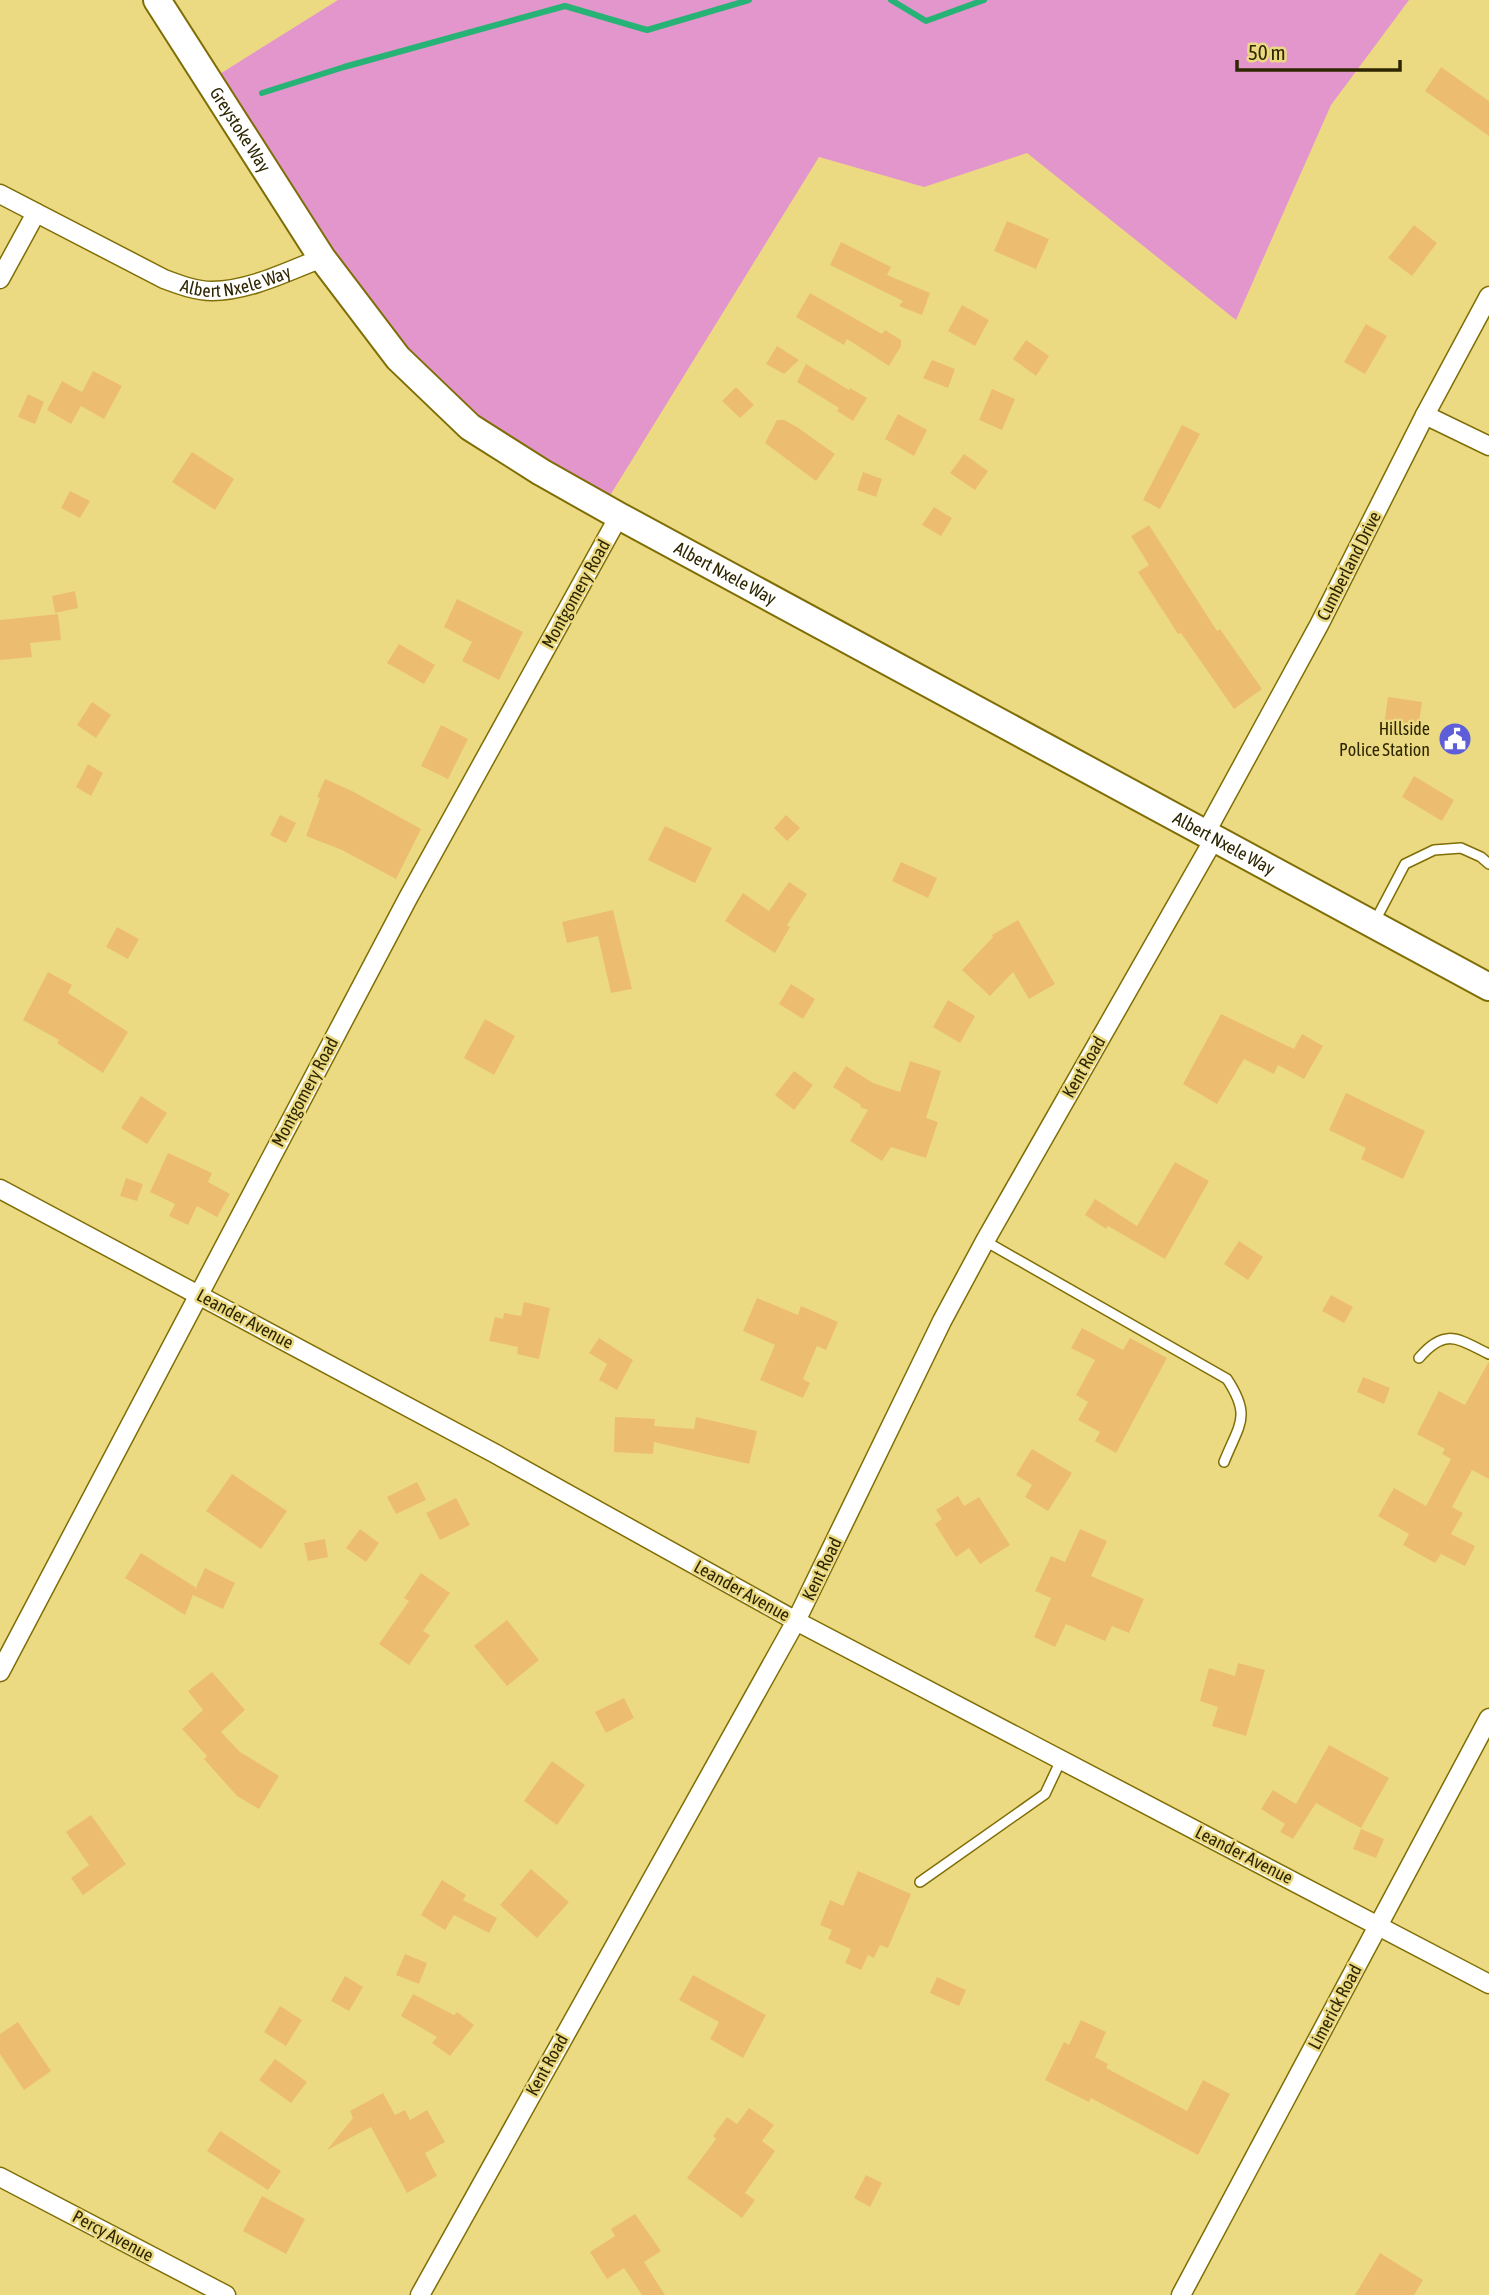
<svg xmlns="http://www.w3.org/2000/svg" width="1489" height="2295" viewBox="0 0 1489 2295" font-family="'Asap Condensed',sans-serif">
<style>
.green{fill:#e396cc}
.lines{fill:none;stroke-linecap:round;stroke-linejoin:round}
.stream{stroke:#27b375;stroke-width:6}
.building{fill:#ecbd70}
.service-casing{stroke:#7f6e06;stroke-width:12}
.minor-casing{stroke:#7f6e06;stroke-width:21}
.secondary-casing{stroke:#7f6e06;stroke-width:30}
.service{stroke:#fff;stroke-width:9}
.minor{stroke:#fff;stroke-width:18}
.secondary{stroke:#fff;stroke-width:26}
.labels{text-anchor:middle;stroke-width:5;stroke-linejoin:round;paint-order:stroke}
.street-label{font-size:18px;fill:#2d2601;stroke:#ecda83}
.poi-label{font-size:18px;fill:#2d2601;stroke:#ecda83;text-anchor:end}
</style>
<rect width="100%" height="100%" fill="#ecda83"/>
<path class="green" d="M338 0H1409L1331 105 1236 320 1027 153 924 187 819 157 606 502 472 420 403 351 328 252 215 77Z"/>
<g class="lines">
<path class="stream" d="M891 0 926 21 984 0
M262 93 344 67 565 6 647 30 749 0"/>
</g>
<path class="building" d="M1441 67 1489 101V136L1425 91Z
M1007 221 1049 239 1036 269 994 251Z
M1414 225 1437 243 1412 276 1388 258Z
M841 242 891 267 887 275 930 293 922 315 899 306 903 301 830 265Z
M810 293 882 334 885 330 901 340V346L889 366 847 339 844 345 796 317Z
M962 305 989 320 975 346 948 331Z
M1366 324 1387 336 1365 374 1344 362Z
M1026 340 1049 356 1036 376 1013 359Z
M777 346 799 360 784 374 766 364Z
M932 360 955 369 948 388 923 378Z
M806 364 849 390 850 388 867 398 853 421 837 411 839 408 797 382Z
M93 371 122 386 104 419 81 406 71 424 47 410 62 381 82 392Z
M736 387 754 405 740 418 722 401Z
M992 389 1015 399 1002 430 979 420Z
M28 394 44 402 35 424 18 417Z
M898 414 927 430 914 456 885 439Z
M777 420H784L797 427 835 454 816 481 765 443Z
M1182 425 1200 434 1160 509 1143 500Z
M192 452 234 479 215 510 172 482Z
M964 454 988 471 975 490 950 473Z
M863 472 882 479 876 497 857 490Z
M70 491 90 501 80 518 61 508Z
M934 507 952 518 941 536 922 525Z
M1149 525 1217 631 1220 629 1262 689 1234 709 1181 633 1178 634 1138 572 1149 565 1131 536Z
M75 591 78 608 55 613 52 596Z
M457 599 523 632 499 680 462 661 472 642 444 627Z
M58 614 61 640 30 643 32 657 0 660V620Z
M399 644 435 665 424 684 387 663Z
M1388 697 1422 702 1418 730 1384 725Z
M92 702 111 715 96 738 77 725Z
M441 725 468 739 448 779 421 766Z
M88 764 103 773 91 796 76 787Z
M1414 776 1454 800 1442 821 1402 797Z
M325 779 352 791 421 829 396 879 342 850 306 836 320 798 317 797Z
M280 815 296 823 286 843 270 835Z
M786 815 800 828 787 841 774 828Z
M665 826 712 848 695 883 648 860Z
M901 862 937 878 928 898 892 881Z
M789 882 807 894 787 925 790 927 775 953 725 921 743 893 769 911Z
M613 910 632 989 611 993 598 936 567 943 562 922Z
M1018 920 1055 984 1029 999 1013 972 990 996 962 970 993 937 992 935Z
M117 927 139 939 128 959 106 947Z
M48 972 72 985 68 993 128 1032 103 1073 57 1043 59 1040 23 1020Z
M791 984 815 999 803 1019 779 1004Z
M948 1000 975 1016 960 1043 933 1027Z
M1221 1014 1294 1049 1302 1034 1323 1046 1304 1079 1278 1065 1274 1074 1244 1059 1217 1104 1183 1084Z
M485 1019 515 1036 494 1075 464 1058Z
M910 1061 941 1071 926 1118 938 1122 926 1158 891 1147 882 1161 850 1141 868 1110 860 1107 861 1105 833 1087 846 1066 873 1083 900 1092Z
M794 1071 813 1085 794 1110 775 1095Z
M1346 1093 1425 1131 1403 1179 1361 1159 1366 1148 1329 1130Z
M141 1096 167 1113 147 1144 121 1128Z
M168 1153 212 1173 208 1182 230 1194 217 1217 197 1206 188 1225 169 1216 175 1204 150 1192Z
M1175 1162 1209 1181 1165 1259 1108 1226 1106 1229 1085 1215 1095 1199 1137 1226Z
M126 1178 143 1184 137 1201 120 1196Z
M1239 1241 1263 1257 1248 1280 1224 1264Z
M1331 1295 1353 1307 1344 1323 1322 1311Z
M757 1298 798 1315 801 1306 838 1322 826 1350 817 1346 803 1379 810 1383 803 1398 760 1380 775 1345 743 1331Z
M524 1302 550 1308 539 1359 517 1354 518 1347 489 1341 495 1317 503 1319 504 1313 521 1316Z
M1082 1328 1123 1350 1130 1338 1167 1358 1116 1453 1095 1441 1100 1432 1078 1420 1088 1402 1076 1395 1095 1360 1071 1348Z
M599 1338 633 1360 617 1390 599 1380 607 1364 589 1353Z
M1489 1361V1479L1472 1470 1452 1507 1463 1513 1451 1534 1475 1546 1465 1566 1441 1554 1435 1563 1403 1545 1409 1534 1378 1516 1394 1488 1426 1506 1451 1459 1442 1454 1445 1449 1417 1434 1439 1391 1465 1405Z
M1363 1377 1390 1388 1384 1404 1357 1392Z
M615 1417 655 1419 654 1426 694 1429 696 1417 757 1431 749 1464 654 1442 653 1454 614 1452Z
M1032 1449 1072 1473 1048 1511 1025 1497 1032 1485 1016 1475Z
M232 1474 287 1511 261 1549 206 1511Z
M417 1482 426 1500 396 1514 387 1497Z
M958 1496 964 1506 979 1497 1010 1545 980 1564 969 1548 956 1557 935 1524 942 1519 936 1510Z
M456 1498 470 1525 440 1540 426 1513Z
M360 1529 379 1543 366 1562 346 1548Z
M1080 1529 1107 1541 1091 1576 1144 1599 1129 1633 1112 1626 1105 1641 1066 1624 1055 1647 1034 1637 1051 1598 1035 1591 1051 1556 1065 1562Z
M325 1539 328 1557 308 1561 304 1543Z
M141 1553 195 1587V1590L205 1568 235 1583 223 1609 193 1595 185 1615 125 1578Z
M421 1573 450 1593 423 1631 430 1635 409 1665 379 1644 409 1601 404 1598Z
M507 1620 539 1660 507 1686 474 1646Z
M1238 1663 1265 1670 1246 1736 1212 1726 1218 1707 1200 1701 1209 1668 1235 1676Z
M212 1672 245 1710 221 1732 240 1752 279 1776 259 1809 237 1796 204 1759 207 1756 182 1729 203 1710 188 1691Z
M624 1698 634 1718 606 1733 595 1712Z
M1329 1745 1389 1778 1361 1828 1316 1803 1293 1839 1280 1832 1285 1824 1261 1809 1273 1790 1296 1804Z
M552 1761 585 1785 557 1825 524 1801Z
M91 1815 126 1864 83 1895 71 1878 89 1865 66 1832Z
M1361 1829 1384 1839 1376 1858 1353 1849Z
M531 1869 569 1902 537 1938 500 1905Z
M858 1871 911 1894 888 1948 880 1945 874 1958 868 1955 861 1970 845 1963 851 1949 828 1939 832 1930 820 1925 830 1900 843 1906Z
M442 1880 466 1895 463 1900 497 1918 489 1933 454 1915 445 1930 421 1915Z
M405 1954 427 1963 419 1984 396 1975Z
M693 1975 766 2015 743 2058 710 2039 719 2022 679 2000Z
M345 1976 363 1987 349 2011 331 2001Z
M937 1977 966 1990 959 2006 930 1993Z
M413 1994 454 2015 457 2012 474 2025 450 2056 432 2043 437 2037 401 2016Z
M280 2006 302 2020 286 2046 264 2032Z
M1081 2020 1106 2032 1095 2057 1108 2064 1106 2068 1187 2111 1203 2080 1230 2094 1198 2155 1091 2098 1089 2102 1045 2080 1064 2042 1069 2045Z
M18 2022 51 2071 24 2090 0 2054V2034Z
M275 2059 307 2082 291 2103 259 2080Z
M383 2093 395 2115 405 2110 410 2120 427 2110 445 2142 425 2153 437 2176 407 2193 371 2127 327 2150 353 2118 350 2111Z
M749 2108 774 2125 762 2141 775 2151 745 2193 755 2200 742 2218 687 2178 716 2139 713 2136 727 2117 737 2124Z
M220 2131 281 2171 268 2190 207 2151Z
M866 2175 882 2183 870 2207 854 2198Z
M262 2196 305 2219 286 2254 243 2231Z
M635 2214 661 2251 644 2262 665 2295H642L624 2268 607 2279 590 2252 615 2236 611 2229Z
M1380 2253 1423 2280 1414 2295H1355Z"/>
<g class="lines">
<defs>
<path id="service" d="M1375 921 1405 864 1434 850 1461 848 1481 857 1489 864
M985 1241 1227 1379C1252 1417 1239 1424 1224 1462
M1419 1358C1445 1327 1458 1339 1489 1354
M920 1882 1045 1794 1061 1760"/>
<g id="minor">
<path id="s1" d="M0 194 164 279C180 285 196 291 212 291 249 291 288 271 322 258"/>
<path d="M0 279 36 213"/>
<path d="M1425 415 1489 446"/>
<path d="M1205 834 1319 625 1425 415 1489 296"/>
<path d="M0 1189 494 1453 796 1621 1489 1984"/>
<path d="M0 1672 408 898 619 516"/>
<path d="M0 2177 226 2295"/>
<path d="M420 2295 796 1621 942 1321 985 1241 1214 839"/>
<path d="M1181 2295 1489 1718"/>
</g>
<g id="secondary">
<path id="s2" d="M157 0 322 258 398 358 470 427 541 472 619 516 1489 987"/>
</g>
</defs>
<use href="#service" class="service-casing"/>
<use href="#minor" class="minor-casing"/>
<use href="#secondary" class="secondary-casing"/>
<use href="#service" class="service"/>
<use href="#minor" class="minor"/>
<use href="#secondary" class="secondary"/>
</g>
<defs>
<symbol id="civic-disc" viewBox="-11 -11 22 22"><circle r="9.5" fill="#5e5fd8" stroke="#ecda83"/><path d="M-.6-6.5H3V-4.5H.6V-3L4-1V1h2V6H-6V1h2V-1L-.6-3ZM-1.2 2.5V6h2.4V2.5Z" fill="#fff"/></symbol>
</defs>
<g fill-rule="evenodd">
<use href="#civic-disc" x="1436" y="720" width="38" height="38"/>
</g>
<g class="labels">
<g class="street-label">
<text dy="6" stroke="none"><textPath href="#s2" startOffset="154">Greystoke Way</textPath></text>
<text dy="6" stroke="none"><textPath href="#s1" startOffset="259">Albert Nxele Way</textPath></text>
<text transform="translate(1349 566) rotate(-63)" y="6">Cumberland Drive</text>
<text dy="6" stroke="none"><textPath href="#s2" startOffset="826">Albert Nxele Way</textPath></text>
<text transform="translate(576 594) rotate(-61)" y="6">Montgomery Road</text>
<text dy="6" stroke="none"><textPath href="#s2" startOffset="1393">Albert Nxele Way</textPath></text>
<text transform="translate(1084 1067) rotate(-60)" y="6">Kent Road</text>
<text transform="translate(305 1092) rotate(-62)" y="6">Montgomery Road</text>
<text transform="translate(245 1319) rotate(28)" y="6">Leander Avenue</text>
<text transform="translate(822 1569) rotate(-64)" y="6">Kent Road</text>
<text transform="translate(742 1591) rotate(29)" y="6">Leander Avenue</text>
<text transform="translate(1244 1855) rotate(27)" y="6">Leander Avenue</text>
<text transform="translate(1335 2007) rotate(-62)" y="6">Limerick Road</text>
<text transform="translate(547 2065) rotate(-61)" y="6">Kent Road</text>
<text transform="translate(113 2236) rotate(28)" y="6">Percy Avenue</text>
</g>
<g class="poi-label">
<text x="1430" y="735">Hillside<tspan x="1430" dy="21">Police Station</tspan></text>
</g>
</g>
<path d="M1237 60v10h163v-10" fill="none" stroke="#2d2601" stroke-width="3.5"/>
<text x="1248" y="60" font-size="21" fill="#2d2601" stroke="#ecda83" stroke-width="5" paint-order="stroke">50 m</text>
</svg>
